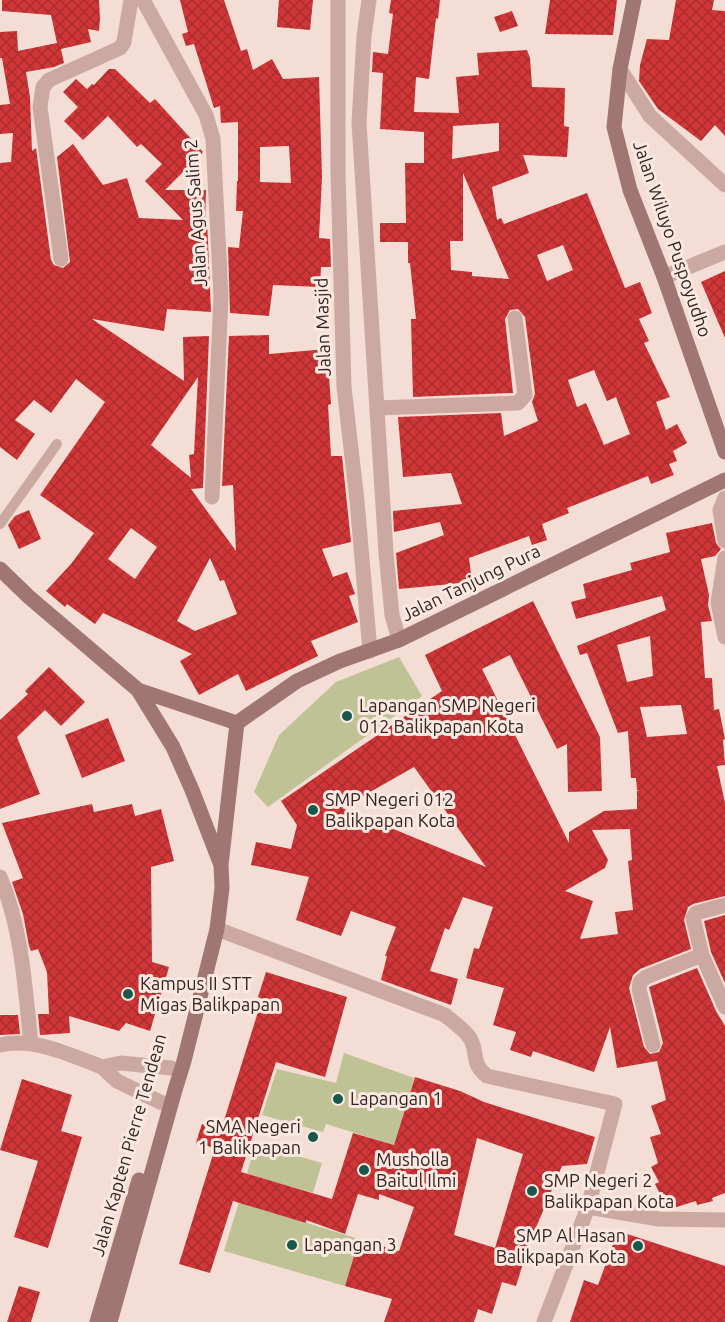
<svg xmlns="http://www.w3.org/2000/svg" width="725" height="1322" viewBox="0 0 725 1322" font-family="Ubuntu,sans-serif">
<style>
.green{fill:#bfc294}
.building{fill:url(#building-cross-hatch);fill-rule:evenodd}
.lines{fill:none;stroke-linecap:round;stroke-linejoin:round}
.lane{stroke:#cba9a0;stroke-width:10}
.street{stroke:#cba9a0;stroke-width:15}
.secondary{stroke:#9f7672;stroke-width:15}
.poi-dot{fill:#17584c;stroke:#fae8e1;stroke-width:2}
.labels{text-anchor:middle;stroke-width:6;stroke-linejoin:round;paint-order:stroke}
.street-label{font-size:18px;fill:#342524;stroke:#fae8e1}
.poi-label{font-size:18px;fill:#342524;stroke:#fae8e1;text-anchor:start}
</style>
<defs>
<pattern id="building-cross-hatch" width="8" height="8" patternUnits="userSpaceOnUse" patternTransform="scale(1.5)"><rect width="8" height="8" fill="#d03537"/><path d="M0 0l8 8M0 8l8-8" fill="none" stroke="#aa2d2e"/></pattern>
</defs>
<rect width="100%" height="100%" fill="#f3ddd5"/>
<path class="green" d="M399 657 422 696 268 807 254 792 279 735 336 682Z
M344 1053 414 1078 394 1145 326 1124 323 1132 262 1115 277 1069 336 1083Z
M255 1144 322 1163 313 1193 247 1174Z
M239 1202 359 1239 345 1286 224 1251Z"/>
<path class="building" d="M2 0H99L100 19 99 31 88 29 91 42 61 49 64 63 54 67 26 72 30 97 32 151 36 148 51 260 54 265 63 268 70 262 57 157 73 144 103 185 127 178 139 218 183 220 145 181 162 164 141 144 137 147 108 116 83 140 64 121 78 107 63 92 76 79 87 89 92 84 94 85 109 69H115L150 103 155 99 203 152 165 190H206L205 220H207L211 312 167 309 164 331 92 319 184 381 183 337 209 336 203 488 191 489 236 551 233 485 222 486 229 336 269 335V354L327 349 331 404 328 405 331 456H342L351 542 322 549 333 577 347 572 355 594 349 596 358 622 311 641 318 656 246 691 238 674 199 695 180 661 192 654 103 613 95 624 67 604 65 607 46 591 71 564 94 533 40 495 105 402 76 379 51 413 34 400 15 420 35 434 17 460 0 447V163L11 162 13 133 0 134V105L10 104 2 58H0V32L17 31 18 51 57 43 51 15 2 11ZM198 377 194 454 189 455 191 478 151 445ZM131 528 157 547 135 579 108 559ZM210 558 220 581 224 580 237 614 195 631 177 621Z
M180 0H224L241 51 247 49 253 70 272 59 283 79 319 77 322 177 319 238 330 239 331 267H321L320 287 273 285 269 316 230 313 228 247 239 248 243 211H236L237 181H238V122L221 123 220 106 214 108 194 44 186 46 182 34 188 32ZM289 146 291 183 260 182V147Z
M279 0H313L310 30 277 27Z
M391 0H440L438 19 436 18 429 79 416 77 414 112 459 113 456 77 479 75 477 53 527 50 530 58 532 87 565 88 564 126 569 127 567 157 523 155 529 173 492 187 497 220 501 218 504 224 587 193 625 288 640 282 652 313 639 319 649 341 644 343 670 397 656 402 666 430 677 424 687 443 673 451 677 461 669 464 674 475 651 484 648 476 567 508 569 513 542 524 547 540 532 545 529 536 469 558 472 582 399 589 396 553 444 535 440 522 394 532 393 511 462 504 451 473 403 477 398 417 501 413 504 436 538 421 532 402 535 394 525 317 518 309 510 310 505 319 513 393 413 397 411 319H416L410 263H408V242H380V223H406L405 163H424V132L380 129 383 73 372 72 373 52 388 54 393 14 389 13ZM499 123V151L452 159 453 126ZM463 173 468 185 509 279 472 276V272L451 270 450 241H463ZM563 245 573 270 547 281 537 255ZM594 370 607 401 616 397 630 434 604 445 586 403 577 407 568 380Z
M550 0H617L613 35 545 34Z
M676 0H714L712 10 725 11V136L715 125 701 141 658 109 639 81 640 65 647 39 669 40Z
M512 11 518 26 500 32 494 17Z
M725 271V338L701 282Z
M29 510 41 539 19 549 8 525 15 516Z
M712 523 716 543 721 549 715 556 701 559 709 595 708 605 712 621 701 622 705 678H712L714 710 719 709 725 739 723 740 725 765 717 766 725 803V896L693 904 688 907 684 920 691 949 640 969 633 975 629 988 644 1047 650 1054 659 1052 663 1043 649 987 697 968 716 1011 725 1026V1193L712 1198 713 1201 697 1205 696 1201 670 1209 665 1194 661 1196 655 1184 659 1182 651 1167 658 1163 650 1137 661 1134 651 1106 666 1100 657 1061 617 1068 610 1027 594 1072 533 1051 531 1057 510 1050 516 1032 493 1025 504 988 466 978 474 948 479 949 493 907 463 897 449 930 445 928 430 971 458 979 451 1005 381 980 387 956H385L396 927 351 911 341 936 296 920 309 877 251 865 256 842 291 849 297 825 281 801 442 691 425 655 533 601 600 737 602 791 568 792 567 744 557 749 510 655 482 669 569 843V832L604 811 637 809V791L639 790H637L636 778H631L628 731 618 733 587 653 580 655 577 646 666 610 662 596 576 619 571 602 586 598 583 584 632 570 630 563 670 552 666 533ZM650 636 653 676 627 682 617 645ZM681 705 687 734 647 737 640 707ZM414 767 486 867 342 808ZM630 829 632 860 628 861 633 910 615 912 618 934 580 939 593 901 565 891 605 868 608 860 592 830Z
M49 667 85 702 61 726 45 710 17 737 40 794 0 809V720L28 694 25 691Z
M108 718 125 761 82 778 65 735Z
M92 804 94 812 132 804 135 816 161 809 174 861 151 867 152 962 169 967 150 1031 126 1023 119 1031 69 1016 70 1033 40 1035 38 1014H49L47 972 38 949 31 951 29 946 23 914 12 882 23 878 2 823Z
M725 915V983L711 952 704 921Z
M266 972 347 997 325 1077 276 1062 241 1172 332 1199 353 1133 394 1145 415 1077 460 1091 484 1102 595 1137 587 1164 562 1166 529 1244 516 1286 502 1282 492 1314 478 1309 474 1322H384L392 1299 345 1286 359 1239 399 1251 414 1207 379 1194V1200L358 1194 345 1234 306 1220V1223L233 1201 210 1273 179 1264 215 1148 196 1143 199 1133 202 1124 221 1130 262 999 258 997ZM477 1138 523 1154 495 1248 454 1235Z
M0 1015H18L20 1034 0 1035Z
M22 1079 72 1095 61 1131 82 1137 48 1248 14 1237 38 1161 0 1150Z
M618 1231 725 1266V1322H570L584 1280 598 1285Z
M19 1286 40 1292 31 1322H7Z"/>
<g class="lines">
<path class="lane" d="M0 524 57 444"/>
<path class="street" d="M143 0 206 115 213 139 221 296 212 497
M338 0V173L344 387 357 501 370 651
M369 0 364 36 359 123 386 553 392 615 399 640
M620 69 650 116 725 185
M61 259 40 107 43 87 49 80 120 48 124 42 131 0
M664 277 725 252
M377 408 518 403 525 395 515 318
M725 498 720 510 725 541
M725 558 718 603 725 637
M0 877C22 928 25 988 31 1044
M725 905 696 913 693 918 702 955 725 1007
M217 929 445 1015C453 1022 464 1029 470 1038 479 1053 470 1063 487 1076L615 1104 588 1207 544 1322
M0 1045C34 1037 70 1055 102 1067
M653 1045 639 989 640 982 646 977 702 955
M162 1103 117 1081 102 1067 121 1063 171 1068
M588 1207 659 1219 725 1220"/>
<path class="secondary" d="M634 0 620 69 614 127 630 190 664 277 725 452
M0 569 29 597 138 690 173 747 192 790 221 865
M138 690 237 723
M237 723 297 681 340 661 399 640 725 480
M97 1322 139 1180
M110 1322 175 1090 184 1061 217 929 222 888 221 865 237 723"/>
</g>
<g class="poi-dot">
<circle cx="347" cy="716" r="6"/>
<circle cx="313" cy="810" r="6"/>
<circle cx="128" cy="994" r="6"/>
<circle cx="338" cy="1099" r="6"/>
<circle cx="313" cy="1137" r="6"/>
<circle cx="364" cy="1170" r="6"/>
<circle cx="532" cy="1191" r="6"/>
<circle cx="292" cy="1245" r="6"/>
<circle cx="638" cy="1246" r="6"/>
</g>
<g class="labels">
<g class="street-label">
<text transform="translate(196 213) rotate(-94)" y="6">Jalan Agus Salim 2</text>
<text transform="translate(672 239) rotate(71)" y="6">Jalan Wiluyo Puspoyudho</text>
<text transform="translate(323 327) rotate(-92)" y="6">Jalan Masjid</text>
<text transform="translate(471 583) rotate(-26)" y="6">Jalan Tanjung Pura</text>
<text transform="translate(129 1145) rotate(-74)" y="6">Jalan Kapten Pierre Tendean</text>
</g>
<g class="poi-label">
<text x="359" y="712">Lapangan SMP Negeri<tspan x="359" dy="21">012 Balikpapan Kota</tspan></text>
<text x="325" y="806">SMP Negeri 012<tspan x="325" dy="21">Balikpapan Kota</tspan></text>
<text x="140" y="990">Kampus II STT<tspan x="140" dy="21">Migas Balikpapan</tspan></text>
<text x="350" y="1105">Lapangan 1</text>
<text x="301" y="1133" text-anchor="end">SMA Negeri<tspan x="301" dy="21">1 Balikpapan</tspan></text>
<text x="376" y="1166">Musholla<tspan x="376" dy="21">Baitul Ilmi</tspan></text>
<text x="544" y="1187">SMP Negeri 2<tspan x="544" dy="21">Balikpapan Kota</tspan></text>
<text x="626" y="1242" text-anchor="end">SMP Al Hasan<tspan x="626" dy="21">Balikpapan Kota</tspan></text>
<text x="304" y="1251">Lapangan 3</text>
</g>
</g>
</svg>
